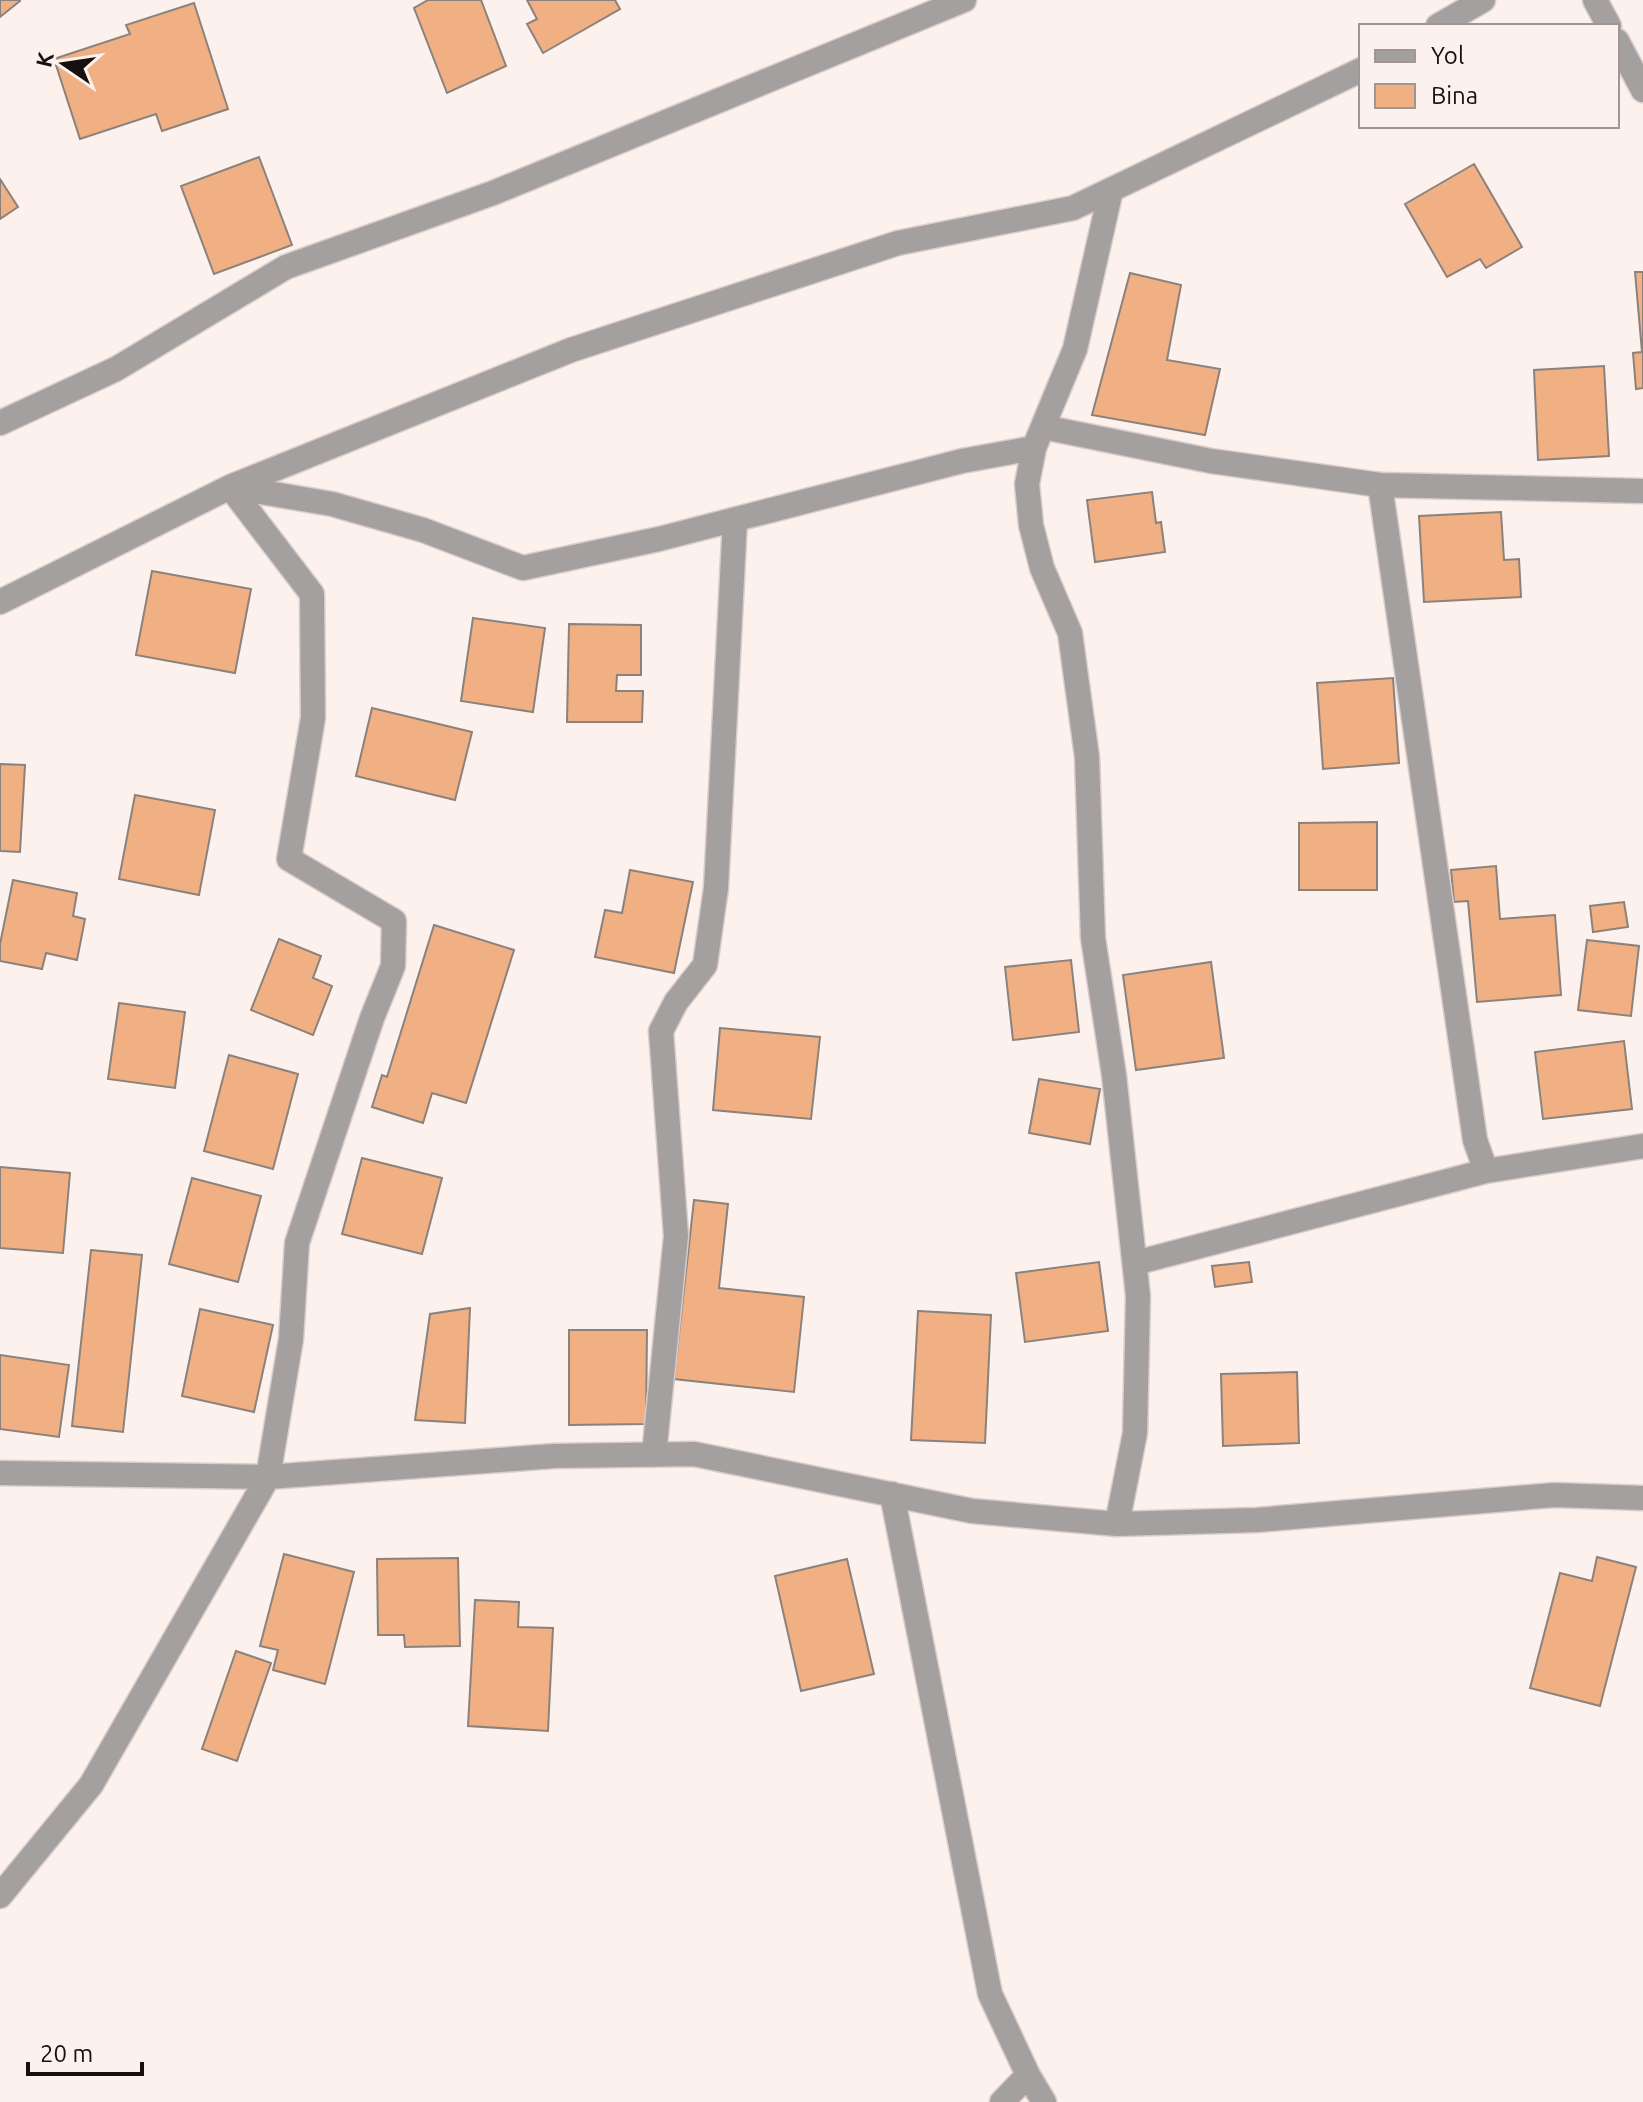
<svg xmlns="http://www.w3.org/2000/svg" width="1643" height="2102" viewBox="0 0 1643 2102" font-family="Ubuntu,sans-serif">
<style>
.building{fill:#f0b083;stroke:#8b827c;stroke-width:2}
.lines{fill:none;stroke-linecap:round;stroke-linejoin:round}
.minor-casing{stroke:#d8cdca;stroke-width:27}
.minor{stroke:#a5a0a0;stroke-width:24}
</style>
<rect width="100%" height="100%" fill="#fdf1ed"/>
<path class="building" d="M0 0H19L20 1 0 17Z
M428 0H481L506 66 447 93 414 8Z
M527 0H615L620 9 543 53 527 24 537 19Z
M194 3 228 109 162 131 156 114 80 139 54 59 130 34 126 25Z
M259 157 292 245 214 274 181 186Z
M1474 164 1522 247 1486 268 1480 259 1447 277 1405 204Z
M0 179 18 207 0 219Z
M1635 272H1643V388L1636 389 1633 353 1642 352Z
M1130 273 1181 285 1167 360 1220 369 1205 435 1092 415Z
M1604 366 1609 456 1538 460 1534 370Z
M1152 492 1156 523 1161 522 1165 552 1095 562 1087 500Z
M1501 512 1504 560 1519 559 1521 597 1424 602 1419 516Z
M152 571 251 589 235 673 136 655Z
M473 618 545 628 533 712 461 701Z
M569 624 641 625V675H617L616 691H643L642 722H567Z
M1393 678 1399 763 1323 769 1317 683Z
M372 708 472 732 455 800 356 776Z
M0 764 25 765 20 852 0 851Z
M135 795 215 810 199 895 119 879Z
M1377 822V890H1299V823Z
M1496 866 1500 919 1555 915 1561 995 1477 1002 1468 901 1454 902 1451 870Z
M630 870 693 882 674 973 595 957 605 910 622 913Z
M13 880 77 893 73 916 85 919 77 960 46 953 42 969 0 961V944Z
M1624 902 1628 927 1593 932 1590 906Z
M434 925 514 950 466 1103 432 1093 423 1123 372 1107 382 1075 387 1077Z
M279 939 321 956 313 978 332 986 313 1035 251 1010Z
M1587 940 1639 946 1631 1016 1578 1010Z
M1071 960 1079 1032 1013 1040 1005 967Z
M1211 962 1224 1058 1136 1070 1123 975Z
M119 1003 185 1012 175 1088 108 1079Z
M720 1028 820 1037 811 1119 713 1110Z
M1624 1041 1632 1109 1543 1119 1535 1052Z
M229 1055 298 1074 273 1169 204 1151Z
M1039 1079 1100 1089 1090 1144 1029 1133Z
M362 1158 442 1178 422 1254 342 1234Z
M0 1167 70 1173 63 1253 0 1248Z
M192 1178 261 1196 238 1282 169 1264Z
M694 1200 728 1204 719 1288 804 1297 794 1392 674 1379Z
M91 1250 142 1255 123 1432 72 1426Z
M1099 1262 1108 1331 1025 1342 1016 1273Z
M1249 1262 1252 1282 1215 1287 1212 1266Z
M470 1308 465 1423 415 1420 430 1314Z
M200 1309 273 1325 254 1412 182 1396Z
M918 1311 991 1315 985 1443 911 1440Z
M569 1330H647L646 1424 569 1425Z
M0 1355 69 1365 59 1437 0 1429Z
M1297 1372 1299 1443 1223 1446 1221 1374Z
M284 1554 354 1572 325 1684 273 1670 278 1650 260 1646Z
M1597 1557 1636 1567 1600 1706 1530 1688 1560 1573 1592 1581Z
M458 1558 460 1646 405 1647 404 1635H378L377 1559Z
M847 1559 874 1674 801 1691 775 1576Z
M475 1600 519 1602 518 1627 553 1628 548 1731 468 1726Z
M236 1651 271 1663 237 1761 202 1749Z"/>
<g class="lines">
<defs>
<path id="minor" d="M1595 0 1609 26
M1438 26 1483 0
M1617 41 1643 90
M1111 190 1075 349 1034 448 1027 484 1031 525 1042 568 1070 633 1087 757 1093 938 1114 1075 1138 1296 1135 1433 1117 1524
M0 423 116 369 286 267 493 193 964 0
M1043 427 1211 461 1380 485 1643 491
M1380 485 1475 1140 1486 1171 1643 1146
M232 487 332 504 423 530 523 568 659 539 962 461 1034 448
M0 602 230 487 571 350 898 243 1073 208 1361 70
M1135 1263 1486 1171
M654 1455 676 1236 661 1031 676 1002 705 965 716 888 735 520
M0 1473 268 1477 554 1456 694 1454 972 1511 1117 1524 1257 1520 1554 1495 1643 1498
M892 1494 990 1994 1028 2075 1044 2102
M0 1896 91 1785 268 1477 291 1339 297 1243 372 1018 393 966 394 921 289 859 313 718 312 594 230 487
M1002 2102 1028 2075"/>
</defs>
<use href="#minor" class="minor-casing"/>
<use href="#minor" class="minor"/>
</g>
<rect x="1359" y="24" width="260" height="104" fill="#fdf1ed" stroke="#a09795" stroke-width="2"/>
<rect x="1375" y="50" width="40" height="12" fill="#a5a0a0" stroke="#a09795" stroke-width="2"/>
<text x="1431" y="64" font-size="24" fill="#151110">Yol</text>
<rect x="1375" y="84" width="40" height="24" fill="#f0b083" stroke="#a09795" stroke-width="2"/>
<text x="1431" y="104" font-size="24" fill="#151110">Bina</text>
<g transform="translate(64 64) rotate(283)" stroke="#fdf1ed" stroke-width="6" paint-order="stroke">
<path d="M0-6L14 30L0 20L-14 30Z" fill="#151110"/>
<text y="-12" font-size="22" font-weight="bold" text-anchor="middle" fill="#151110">K</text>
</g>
<path d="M28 2062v12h114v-12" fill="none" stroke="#151110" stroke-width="4"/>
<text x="40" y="2062" font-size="24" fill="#151110" stroke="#fdf1ed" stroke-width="6" paint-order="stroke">20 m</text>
</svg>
